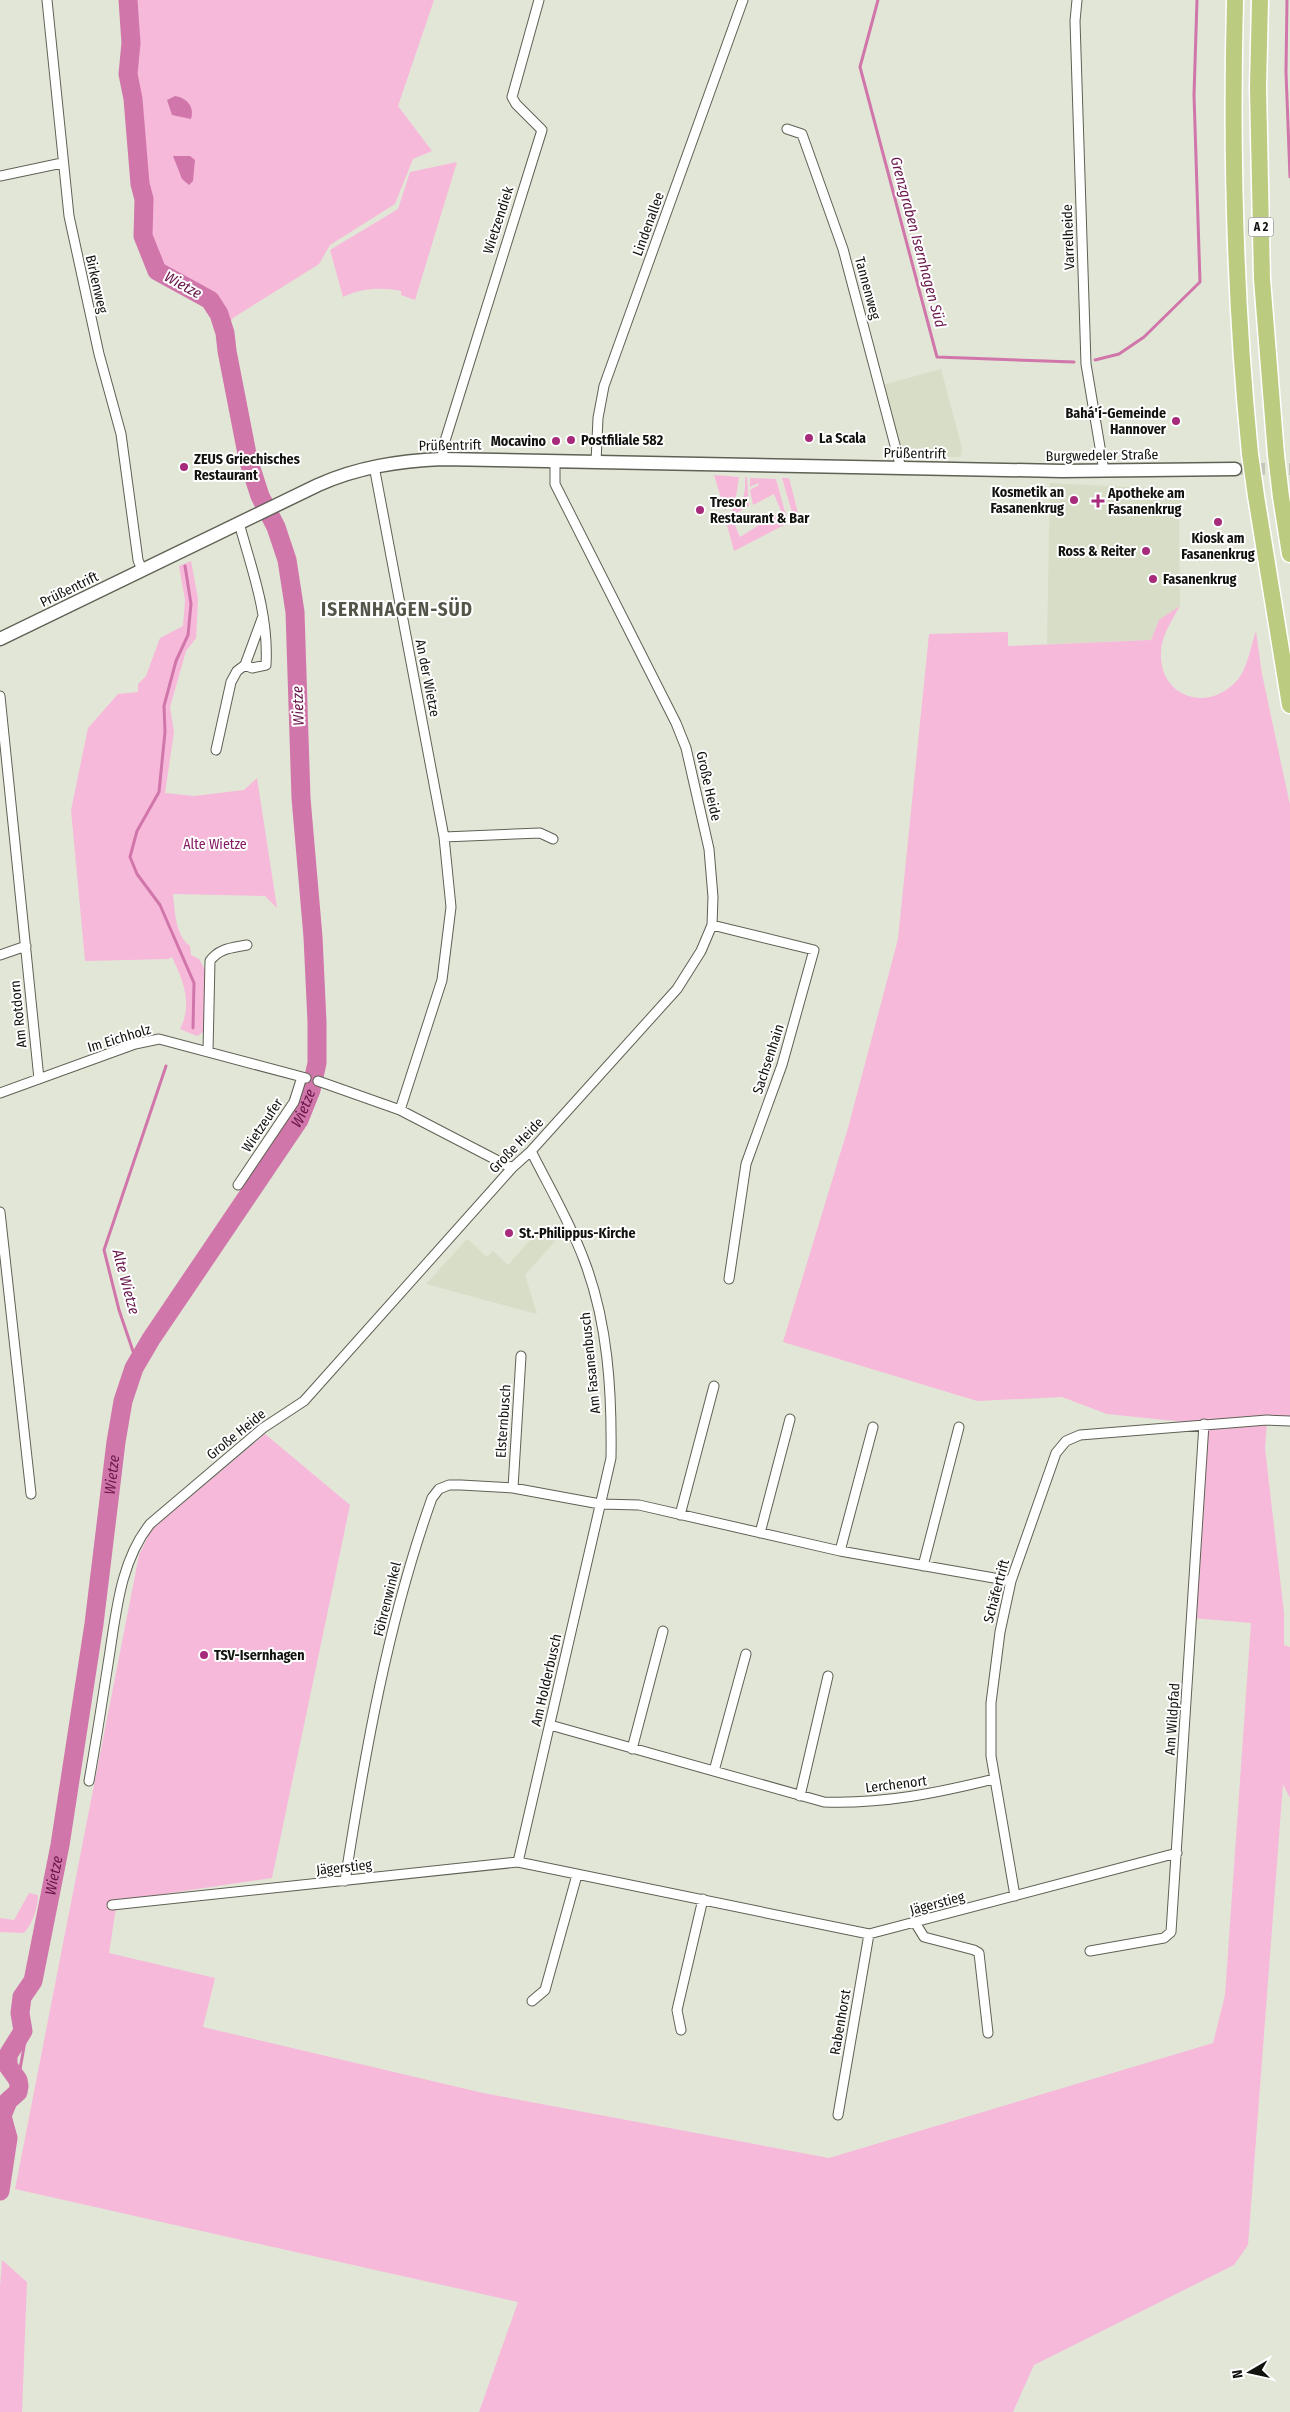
<svg xmlns="http://www.w3.org/2000/svg" width="1290" height="2412" viewBox="0 0 1290 2412" font-family="'Fira Sans Condensed',sans-serif">
<style>
.built{fill:#d7ddc6}
.green{fill:#f7b9da}
.water{fill:#d176aa}
.lines{fill:none;stroke-linecap:round;stroke-linejoin:round}
.stream{stroke:#d176aa;stroke-width:3}
.river{stroke:#d176aa;stroke-width:19}
.secondary-tunnel{stroke:#c3c6b9;stroke-width:12;stroke-dasharray:12 6;stroke-linecap:butt}
.street-casing{stroke:#5e6154;stroke-width:11}
.secondary-casing{stroke:#5e6154;stroke-width:15}
.highway-casing{stroke:#fff;stroke-width:19}
.street{stroke:#fff;stroke-width:9}
.secondary{stroke:#fff;stroke-width:12}
.highway{stroke:#bbcc80;stroke-width:16}
.highway-bridge-casing{stroke:#fff;stroke-width:19;stroke-linecap:butt}
.highway-bridge{stroke:#bbcc80;stroke-width:16}
.poi-dot{fill:#a72a7b;stroke:#fff;stroke-width:2}
.labels{text-anchor:middle;stroke-width:4;stroke-linejoin:round;paint-order:stroke}
.shield{fill:#fff;stroke:#585a56;stroke-width:1}
.shield-label{font-size:12px;font-weight:bold;fill:#11130e}
.street-label{font-size:14px;fill:#11130e;stroke:#fff}
.poi-label{font-size:14px;font-weight:bold;fill:#11130e;stroke:#fff;text-anchor:start}
.park-label{font-size:14px;fill:#871b63;stroke:#fff}
.water-label{font-size:15px;font-style:italic;fill:#68164b;stroke:#fff}
.district-label{font-size:19px;font-weight:bold;letter-spacing:1px;fill:#525548;stroke:#fff}
</style>
<rect width="100%" height="100%" fill="#e2e6d7"/>
<path class="built" d="M941 369 962 448 961 457H902L883 385Z
M1050 483 1184 490 1179 520 1180 606 1159 620 1152 640 1047 644Z
M541 1228 555 1241 525 1275 537 1314 426 1284 467 1239 487 1257 493 1251 508 1265Z"/>
<path class="green" d="M125 0H434L398 106 432 151 413 159 395 204 330 245 319 264 233 318 222 333 217 316 207 302 154 273 141 235V199L138 184 134 127 125 75Z
M457 162 415 300 401 295V291C381 287 362 288 343 297L330 250 398 209 410 172Z
M714 475 739 477 736 496 725 511Z
M745 477H747L749 506 731 516 740 537 781 511 774 494 753 505 750 490 759 485 758 483 750 487V478L776 479 788 523 734 551 725 518 730 516C732 507 738 505 742 499 746 492 745 484 745 477Z
M782 478H789L800 521 795 522Z
M191 561 198 599 196 638 186 651 170 707 174 732 165 793 194 796 244 790 257 778 277 908 265 896 173 894C175 911 175 935 190 946L191 955 199 959 205 970V1031L197 1036 180 1029C193 1004 183 980 172 957L169 959 85 961 71 810 88 728 118 694 138 692V684L146 676 160 638 183 626 185 600 179 566Z
M1180 606C1172 620 1162 635 1161 651 1158 699 1211 714 1239 678 1248 666 1251 645 1256 631L1262 674 1290 805V1421L1267 1420 1265 1448 1284 1613V1645L1290 1647V1798L1283 1784 1248 2245 1234 2265 1034 2365 1013 2412H479L518 2302 15 2189 139 1555 151 1530 265 1434 350 1505 272 1878 117 1901 109 1953 215 1978 203 2027 483 2093 829 2158 1213 2043 1225 1995 1251 1623 1192 1618 1204 1424 1107 1414 1062 1397 977 1401 783 1342 848 1128 898 939 929 634 1008 632V646L1151 640 1159 620Z
M29 1893 38 1895C38 1908 33 1923 24 1933L0 1932V1918L14 1920Z
M2 2260 27 2282 22 2412H0V2287Z"/>
<path class="water" d="M175 96C187 98 195 107 191 119L172 115 167 100Z
M173 156H190L195 160 193 181 189 185 182 179Z"/>
<g class="lines">
<path class="stream" d="M878 0 860 67 937 357 1074 362
M1287 0 1286 72 1290 177
M1095 360 1119 354 1144 337 1200 282 1194 95 1197 0
M185 566 191 604 188 635 176 661 164 706 165 732 159 792 137 831 130 857 137 874 160 905 194 983 193 1028
M137 1363 119 1310 104 1250 166 1066
M18 2080 26 2036"/>
<path class="river" id="s1" d="M0 2191 8 2138 2 2116 8 2101 18 2092 19 2086 18 2080 8 2066V2055L23 2031 20 2013 22 1997 33 1981 60 1845 94 1624 116 1442 123 1401 134 1368 151 1339 299 1120 311 1090 317 1063V1022L313 937 301 798 295 612 287 560 276 527 260 496 248 459 227 351 225 333 219 314 210 300 157 271 143 236 144 199 140 184 133 99 128 74 131 43 128 0"/>
<path class="secondary-tunnel" d="M1235 469H1290"/>
<defs>
<path id="street" d="M47 0 69 216 99 354 121 434 138 560 142 570
M1077 0 1075 21 1086 364 1104 471
M787 129 802 134 843 249 901 468
M0 176 62 163
M442 459 444 444 542 130 516 104 512 97 539 0
M596 462 598 418 604 386 743 0
M374 466 444 837 451 907 442 980 400 1110
M239 523C252 570 269 615 266 665L252 668 245 665
M0 696 39 1079
M216 750 231 682 237 671 245 665 263 616
M444 837 540 833 553 839
M712 925 814 950 782 1065 746 1164 729 1279
M0 955 26 946
M208 1051 210 961C219 948 232 948 247 945
M318 1081 400 1110 512 1168
M0 1093 135 1044 159 1039 306 1078
M238 1185 294 1102 302 1077
M0 1212 31 1494
M513 1488 521 1356
M680 1515 714 1386
M760 1533 790 1419
M840 1551 873 1427
M923 1566 959 1427
M550 1725 824 1802C883 1804 938 1793 994 1779
M632 1749 663 1631
M714 1771 746 1654
M89 1781C96 1742 102 1703 108 1664 116 1616 119 1563 150 1524L263 1428 304 1401 512 1168 531 1151 677 989 701 951 712 925 713 897 709 849 686 748 676 723 555 484V461
M800 1796 828 1676
M518 1862 611 1458C612 1392 608 1322 584 1260 570 1222 549 1187 531 1151
M345 1881C365 1752 388 1621 432 1498L439 1489 449 1485H461L513 1488 600 1504 639 1505 840 1551 1011 1581
M1015 1896 991 1756V1703L1000 1632 1011 1581 1056 1453 1066 1441 1080 1435 1267 1420 1290 1421
M112 1905 518 1862 869 1934 1177 1853
M916 1924 924 1937 974 1950 979 1953 988 2033
M1090 1951 1164 1938 1171 1932 1204 1424
M532 2001 545 1990 577 1875
M681 2030 677 2010 703 1899
M838 2115 869 1934"/>
<path id="secondary" d="M0 639 318 485C358 467 399 461 442 459L1062 471 1235 469"/>
<path id="highway" d="M1235 0C1231 152 1235 303 1250 454
M1260 0 1258 87 1262 279 1276 455
M1256 496 1290 705
M1281 497 1290 554"/>
</defs>
<use href="#street" class="street-casing"/>
<use href="#secondary" class="secondary-casing"/>
<use href="#highway" class="highway-casing"/>
<use href="#street" class="street"/>
<use href="#secondary" class="secondary"/>
<use href="#highway" class="highway"/>
<defs>
<path id="highway-bridge" d="M1250 454 1256 496
M1276 455 1281 497"/>
</defs>
<use href="#highway-bridge" class="highway-bridge-casing"/>
<use href="#highway-bridge" class="highway-bridge"/>
</g>
<g class="poi-dot">
<circle cx="1176" cy="421" r="5"/>
<circle cx="809" cy="438" r="5"/>
<circle cx="571" cy="440" r="5"/>
<circle cx="556" cy="441" r="5"/>
<circle cx="184" cy="467" r="5"/>
<circle cx="1074" cy="500" r="5"/>
<path d="M1095.5 493.5h5v5h5v5h-5v5h-5v-5h-5v-5h5z"/>
<circle cx="700" cy="510" r="5"/>
<circle cx="1218" cy="522" r="5"/>
<circle cx="1146" cy="551" r="5"/>
<circle cx="1153" cy="579" r="5"/>
<circle cx="509" cy="1233" r="5"/>
<circle cx="204" cy="1655" r="5"/>
</g>
<g class="labels">
<rect class="shield" x="1248.5" y="217.5" width="25" height="19" rx="4"/>
<g class="shield-label">
<text x="1261" y="231">A 2</text>
</g>
<g class="street-label">
<text transform="translate(498 220) rotate(-72)" y="5">Wietzendiek</text>
<text transform="translate(648 224) rotate(-70)" y="5">Lindenallee</text>
<text transform="translate(1068 237) rotate(-92)" y="5">Varrelheide</text>
<text transform="translate(97 284) rotate(77)" y="5">Birkenweg</text>
<text transform="translate(868 288) rotate(75)" y="5">Tannenweg</text>
<text transform="translate(450 445) rotate(-1)" y="5">Prüßentrift</text>
<text transform="translate(915 453) rotate(1)" y="5">Prüßentrift</text>
<text transform="translate(1102 455) rotate(-1)" y="5">Burgwedeler Straße</text>
<text transform="translate(69 589) rotate(-26)" y="5">Prüßentrift</text>
<text transform="translate(428 678) rotate(79)" y="5">An der Wietze</text>
<text transform="translate(709 786) rotate(77)" y="5">Große Heide</text>
<text transform="translate(18 1014) rotate(-96)" y="5">Am Rotdorn</text>
<text transform="translate(119 1038) rotate(-17)" y="5">Im Eichholz</text>
<text transform="translate(768 1059) rotate(-72)" y="5">Sachsenhain</text>
<text transform="translate(262 1125) rotate(-56)" y="5">Wietzeufer</text>
<text transform="translate(516 1145) rotate(-46)" y="5">Große Heide</text>
<text transform="translate(590 1363) rotate(-96)" y="5">Am Fasanenbusch</text>
<text transform="translate(503 1421) rotate(-86)" y="5">Elsternbusch</text>
<text transform="translate(236 1434) rotate(-39)" y="5">Große Heide</text>
<text transform="translate(996 1591) rotate(-75)" y="5">Schäfertrift</text>
<text transform="translate(387 1599) rotate(-76)" y="5">Föhrenwinkel</text>
<text transform="translate(546 1680) rotate(-77)" y="5">Am Holderbusch</text>
<text transform="translate(1172 1719) rotate(-86)" y="5">Am Wildpfad</text>
<text transform="translate(896 1784) rotate(-7)" y="5">Lerchenort</text>
<text transform="translate(344 1867) rotate(-6)" y="5">Jägerstieg</text>
<text transform="translate(937 1903) rotate(-15)" y="5">Jägerstieg</text>
<text transform="translate(840 2022) rotate(-80)" y="5">Rabenhorst</text>
</g>
<g class="poi-label">
<text x="1166" y="418" text-anchor="end">Bahá'í-Gemeinde<tspan x="1166" dy="16">Hannover</tspan></text>
<text x="819" y="443">La Scala</text>
<text x="581" y="445">Postfiliale 582</text>
<text x="546" y="446" text-anchor="end">Mocavino</text>
<text x="194" y="464">ZEUS Griechisches<tspan x="194" dy="16">Restaurant</tspan></text>
<text x="1064" y="497" text-anchor="end">Kosmetik an<tspan x="1064" dy="16">Fasanenkrug</tspan></text>
<text x="1108" y="498">Apotheke am<tspan x="1108" dy="16">Fasanenkrug</tspan></text>
<text x="710" y="507">Tresor<tspan x="710" dy="16">Restaurant &amp; Bar</tspan></text>
<text x="1218" y="543" text-anchor="middle">Kiosk am<tspan x="1218" dy="16">Fasanenkrug</tspan></text>
<text x="1136" y="556" text-anchor="end">Ross &amp; Reiter</text>
<text x="1163" y="584">Fasanenkrug</text>
<text x="519" y="1238">St.-Philippus-Kirche</text>
<text x="214" y="1660">TSV-Isernhagen</text>
</g>
<g class="park-label">
<text x="215" y="849">Alte Wietze</text>
</g>
<g class="water-label">
<text transform="translate(918 242) rotate(75)" y="5">Grenzgraben Isernhagen Süd</text>
<text transform="translate(183 285) rotate(29)" y="5">Wietze</text>
<text transform="translate(298 706) rotate(-92)" y="5">Wietze</text>
<text dy="5" stroke="none"><textPath href="#s1" startOffset="1161">Wietze</textPath></text>
<text transform="translate(126 1282) rotate(75)" y="5">Alte Wietze</text>
<text dy="5" stroke="none"><textPath href="#s1" startOffset="741">Wietze</textPath></text>
<text dy="5" stroke="none"><textPath href="#s1" startOffset="336">Wietze</textPath></text>
</g>
<g class="district-label">
<text x="397" y="616">ISERNHAGEN-SÜD</text>
</g>
</g>
<g transform="translate(1250 2372) rotate(261)" stroke="#ffffff" stroke-width="4" paint-order="stroke">
<path d="M0-4L9 19L0 12L-9 19Z" fill="#11130e"/>
<text y="-8" font-size="14" font-weight="bold" text-anchor="middle" fill="#11130e">N</text>
</g>
</svg>
